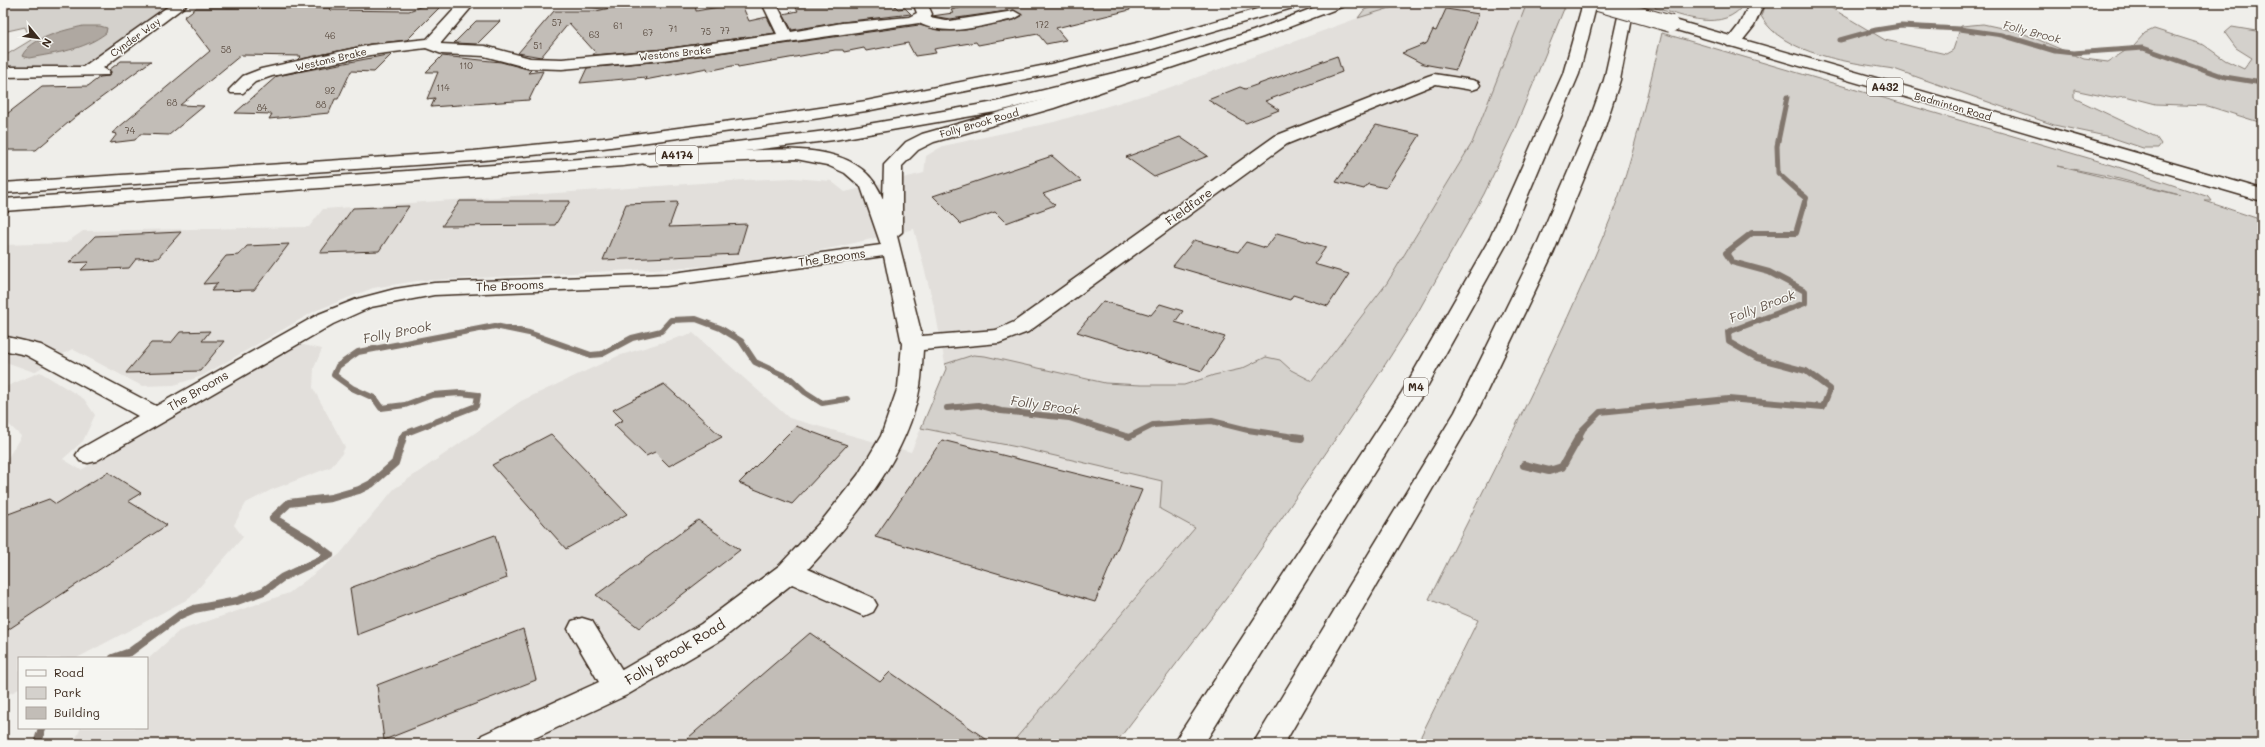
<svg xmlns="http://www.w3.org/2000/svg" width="2265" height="747" viewBox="0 0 2265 747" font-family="Mali,sans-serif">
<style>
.built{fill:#e2dfdb}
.green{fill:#d4d1cc;stroke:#887e75;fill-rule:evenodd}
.water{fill:#afa8a1;stroke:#81766d}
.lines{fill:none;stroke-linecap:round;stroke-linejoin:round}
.stream-far2{stroke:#81766d;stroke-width:5}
.stream-far1{stroke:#81766d;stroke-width:6}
.stream{stroke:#81766d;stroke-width:8}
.building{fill:#c2bdb7;stroke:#3b2a1e}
.minor-casing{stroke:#3b2a1e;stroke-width:3}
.primary-casing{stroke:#3b2a1e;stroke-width:3}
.trunk-casing{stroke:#3b2a1e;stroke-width:3}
.motorway-casing{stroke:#3b2a1e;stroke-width:3}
.minor{fill:#f6f6f2;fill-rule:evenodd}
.primary{fill:#f6f6f2;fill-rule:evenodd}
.trunk{fill:#f6f6f2;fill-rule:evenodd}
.motorway{fill:#f6f6f2;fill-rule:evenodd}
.primary-bridge-casing{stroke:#3b2a1e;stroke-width:18;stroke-linecap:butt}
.primary-bridge{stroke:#f6f6f2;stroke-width:16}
.labels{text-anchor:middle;stroke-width:3;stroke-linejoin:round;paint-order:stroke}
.far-number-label{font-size:9px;fill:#5d4f44}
.far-street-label{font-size:10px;fill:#3b2a1e;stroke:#f6f6f2}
.far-water-label{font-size:11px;font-style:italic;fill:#64564c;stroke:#f6f6f2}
.shield{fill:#f6f6f2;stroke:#73675e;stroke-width:1}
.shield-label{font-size:11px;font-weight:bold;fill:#3b2a1e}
.street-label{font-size:12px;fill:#3b2a1e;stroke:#f6f6f2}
.water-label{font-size:13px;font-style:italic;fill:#64564c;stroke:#f6f6f2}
.near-street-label{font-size:14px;fill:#3b2a1e;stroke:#f6f6f2}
</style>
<rect width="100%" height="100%" fill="#efeeea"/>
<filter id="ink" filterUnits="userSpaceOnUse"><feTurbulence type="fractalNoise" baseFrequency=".025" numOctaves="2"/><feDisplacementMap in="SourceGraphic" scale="8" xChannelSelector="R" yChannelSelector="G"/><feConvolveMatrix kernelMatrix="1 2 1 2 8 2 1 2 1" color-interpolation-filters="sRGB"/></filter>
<g filter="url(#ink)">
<path class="built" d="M1406 3H1527L1472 143 1387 283 1241 474 1011 744H73L81 728H147V660L179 631 289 593 340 554 394 489 521 401 618 356 693 333 789 418 911 452 946 369 935 310 914 229 837 247 751 264 417 281 373 288 315 311 202 376 174 385 142 386 72 349 34 372 3 361V245L66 243 83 231 309 227 323 209 745 180 793 178 831 181 845 192 924 173 926 156 943 146 1054 122 1168 88 1358 18Z
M299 344 322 349 314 368 313 388 345 447 341 455 331 467 271 490 246 503 234 525 243 537 190 598 77 658H19V689L3 697V462L9 456 21 436 3 419V388L40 372 84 399 95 415 83 441 63 459 81 470Z"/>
<path class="green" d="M3 3H174L87 67H3V57L31 40 25 27 3 32Z
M490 3H607L619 13 581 5Z
M1382 3H1406L1358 18 1364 10Z
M1527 3 1566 4 1513 133 1484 194 1414 319 1374 382 1235 587 1115 744H1011L1195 528 1160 509 1162 481 1017 447 921 428 946 369 945 364 973 355 985 356 1105 383 1141 385H1184L1214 375 1241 369 1266 357 1280 360 1291 370 1312 381 1387 283 1472 143Z
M1656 3H1745C1723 34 1685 16 1655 8Z
M1765 3H1823L1885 40 1946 54 1953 50 1961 26 1983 24 2020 32 2084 59 2108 62 2133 46 2145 33 2154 29 2204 45 2225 60 2244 69 2252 58 2236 48 2225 33 2232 27 2262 32V123L2208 106 2156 104 2125 96 2112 98 2074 90V98L2156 137 2161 144 2158 148H2143L2110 137 2054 125 1894 69C1853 63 1782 55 1761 16Z
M1662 33 2112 165 2209 197 2212 201H2205L2262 220V744H1417L1478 620 1429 599C1491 474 1557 350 1610 220 1633 162 1647 94 1662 33ZM2057 166 2108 176 2180 195H2179Z"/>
<path class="water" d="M83 26H100L107 28 106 33C84 50 56 53 29 58L22 56C30 38 65 30 83 26Z"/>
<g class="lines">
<path class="stream-far2" d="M1840 40 1876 30 1901 26 1960 29 2002 35 2055 51 2073 53 2143 48 2225 77 2262 83
M1787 97 1777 146 1778 173 1801 194"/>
<path class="stream-far1" d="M947 408 978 405 1001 411 1069 418 1129 437 1153 425 1212 421 1248 430 1301 438
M403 438 404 434 476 406 478 395 461 393 432 395 405 405 381 408 374 398 352 388 334 375 338 366 358 352 495 326 529 333 591 355 602 354 632 338 661 331 671 320 696 319 720 328 741 341 755 362 791 379 805 392 822 403 847 399
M1578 438 1583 429 1600 412 1728 399 1823 407 1830 389 1806 371 1757 358 1729 342 1728 332 1805 303V291L1769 272 1732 262 1726 253 1752 233H1796L1806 198 1800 193"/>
<path class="stream" d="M1294 437 1301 438
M1524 465 1549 471 1562 467 1579 437
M113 658 130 652 180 615 194 609 237 601 264 591 283 577 330 555 310 540 273 518 289 503 331 498 359 490 371 484 395 463 403 437
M37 744 42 728"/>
</g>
<path class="building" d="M430 3H444L407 40 370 44 297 60 301 56 241 55 180 105 204 106 169 135 140 134 135 140 110 143 117 134 112 133 210 51 184 17 196 8H331L329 10 409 11Z
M633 3H695L696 11 741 3 749 21 767 17 775 33 663 49 593 55 595 52 569 23 541 57 518 53 554 11H596Z
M793 3H892L898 9 905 8 911 14 842 22 792 30 783 14 798 11Z
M960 3H1129L1130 10 1056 28 1066 40 1046 44 1038 34 978 45 976 42 934 49 936 53 915 56 908 43 866 51 864 48 844 52 843 50H835L738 67 737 65 708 71 707 68 645 80 646 77 580 83 587 68 663 61 919 25 942 31 966 30 1014 20 1022 16 1014 10 950 19 932 16 953 13 951 10 963 7Z
M1446 9 1479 14 1456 70 1423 64 1402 53 1427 43 1433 30 1436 31Z
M476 21H500L477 44 454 43Z
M392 54 374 72 351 71 338 99H335L329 113 269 119 272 114 235 113 277 76Z
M442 56 501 62 531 70 528 73 543 71 529 100 431 107 435 98 427 99 438 72H426Z
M1337 56 1342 72 1265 101 1279 110 1246 123 1208 100 1240 87 1245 89Z
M121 61H151L75 117 36 150H3V117L42 87 88 86 100 77 109 76 111 72 109 70Z
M1376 125 1420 135 1386 188 1368 184 1364 189 1336 182Z
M1180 137 1208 156 1154 177 1126 157Z
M1052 156 1081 181 1043 194 1055 205 1006 223 995 212 961 224 933 196Z
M460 201H570L555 225 442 226Z
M678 202 669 227 747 224 738 254 603 260 626 204Z
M409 206 379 251 320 253 353 208Z
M181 232 158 258 136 259 129 268 81 270 89 262 69 263 95 236Z
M1277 233 1326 247 1314 264 1349 274 1328 306 1293 295 1290 300 1173 266 1194 240 1238 252 1246 242 1266 248Z
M289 244 254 290 211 291 218 283 203 284 226 256 239 255 247 246Z
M1103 301 1151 315 1160 304 1183 311 1175 322 1225 337 1202 371 1077 332Z
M210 331 202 341H224L200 371 126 373 151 343H171L180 332Z
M664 384 722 437 669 466 655 452 646 456 614 425 623 420 613 410Z
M796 426 847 445 792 504 739 483Z
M551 434 627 514 566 549 492 465Z
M942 440 1142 490 1095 602 875 537Z
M108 472 141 493 128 501 167 525 3 633V516L49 499 56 504Z
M698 520 740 550 639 628 596 595Z
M495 535 507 578 357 635 350 588Z
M523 629 536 680 384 740 377 685Z
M810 633 880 682 890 672 993 744H681Z"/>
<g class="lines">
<defs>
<path id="minor" d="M173 3H189L103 68 110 72 108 75 3 77V67H83Z
M460 3H475L440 44 485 46 530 58 562 59 663 50 777 34 762 3H776L791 32 842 23 909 17 917 13 913 3H927L932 14 930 17 950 21 1014 11 1021 15 1014 19C984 25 948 38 919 23L663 60 562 69 529 68 484 56 442 54 426 48 370 55 272 76 255 82 243 93H231L229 90 243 76 261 69 370 45 427 39Z
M1750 3H1764L1754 26 1738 46H1728L1725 43 1739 25Z
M1132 71 1138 73 1140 76 1138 79 1054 108 934 142 918 150 902 166V232L897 236 922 336 996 330 1014 322 1275 136 1428 76 1434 74 1472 80 1478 82 1480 85 1478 88 1472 90 1436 84 1287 144 1028 332 999 343 923 350C922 362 922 375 920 386 908 458 855 518 808 569L873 598 877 605 873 612 864 616 792 584 721 640 627 695 522 744H477L482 735 599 682 568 629 572 621 582 618 592 621 622 670 701 624 780 565 824 518 858 475 881 436 898 387 902 344 884 256 666 286 434 295 371 307 333 324 96 461 88 463 80 461 76 455 80 449 138 416 26 355 3 350V336L41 345 156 406 319 314 357 299 395 289 434 283 666 274 881 245 861 187 845 173 827 165 796 159 650 165 644 164 641 160 644 156 650 155C680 153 709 152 739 151 789 149 862 141 883 199L884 165 906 142 922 134 1042 100Z"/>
<path id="primary" d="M1671 19 2262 189V201L1666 27 1663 24 1666 21Z"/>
<path id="trunk" d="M1278 3H1301L1299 6 1149 50 1051 74 866 111 754 128 603 148 474 161 3 193V183L474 151 603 138 754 118 866 101 1051 64 1140 43Z
M1326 3H1346L1344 6 1263 37 1158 72 995 112 834 140 623 166 3 211V199L623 156 834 130 995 102 1147 65 1253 31Z"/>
<path id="motorway" d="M1583 3H1597L1579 74 1510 238 1423 394 1204 744H1173L1402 392 1490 238 1563 74Z
M1621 3H1635L1620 80 1604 130 1554 251 1477 412 1284 744H1253L1455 412 1534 251 1586 130 1604 80Z"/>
</defs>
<use href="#minor" class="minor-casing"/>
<use href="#primary" class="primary-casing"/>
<use href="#trunk" class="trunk-casing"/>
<use href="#motorway" class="motorway-casing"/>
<use href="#minor" class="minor"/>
<use href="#primary" class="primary"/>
<use href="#trunk" class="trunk"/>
<use href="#motorway" class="motorway"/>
<defs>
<path id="primary-bridge" d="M1598 3 1671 24"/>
</defs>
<use href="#primary-bridge" class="primary-bridge-casing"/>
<use href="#primary-bridge" class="primary-bridge"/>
</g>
</g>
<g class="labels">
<g class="far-number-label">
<text x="557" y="26">57</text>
<text x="1042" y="28">172</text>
<text x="618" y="29">61</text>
<text x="673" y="32">71</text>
<text x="725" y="34">77</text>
<text x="706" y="35">75</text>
<text x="648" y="36">67</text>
<text x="594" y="38">63</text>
<text x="330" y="39">46</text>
<text x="538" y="49">51</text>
<text x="226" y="53">58</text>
<text x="466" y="69">110</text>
<text x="443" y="91">114</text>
<text x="330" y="94">92</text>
<text x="172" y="106">68</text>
<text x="321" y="108">88</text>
<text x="262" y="111">84</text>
<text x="130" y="134">74</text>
</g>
<g class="far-street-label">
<text transform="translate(135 37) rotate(-36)" y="4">Cynder Way</text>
<text transform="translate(675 53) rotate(-6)" y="4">Westons Brake</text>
<text transform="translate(331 59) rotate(-13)" y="4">Westons Brake</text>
<text transform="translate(1953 106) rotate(16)" y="4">Badminton Road</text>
<text transform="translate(979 123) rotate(-16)" y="4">Folly Brook Road</text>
</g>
<g class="far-water-label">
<text transform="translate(2032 32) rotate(15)" y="4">Folly Brook</text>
</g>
<g class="shield">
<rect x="1867" y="78" width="36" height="18" rx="3"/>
<rect x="656" y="146" width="42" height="18" rx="3"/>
<rect x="1404" y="378" width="24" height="18" rx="3"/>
</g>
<g class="shield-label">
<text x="1885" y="91">A432</text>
<text x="677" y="159">A4174</text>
<text x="1416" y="391">M4</text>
</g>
<g class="street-label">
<text transform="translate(1189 207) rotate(-36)" y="4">Fieldfare</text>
<text transform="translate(832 258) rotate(-8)" y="4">The Brooms</text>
<text transform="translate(510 286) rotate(-2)" y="4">The Brooms</text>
<text transform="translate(198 391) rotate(-30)" y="4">The Brooms</text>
</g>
<g class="water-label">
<text transform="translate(1762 306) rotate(-21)" y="5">Folly Brook</text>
<text transform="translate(397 332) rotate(-11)" y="5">Folly Brook</text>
<text transform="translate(1045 405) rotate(8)" y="5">Folly Brook</text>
</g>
<g class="near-street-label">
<text transform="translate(675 652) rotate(-31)" y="5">Folly Brook Road</text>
</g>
</g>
<rect width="2265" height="747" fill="none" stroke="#f6f6f2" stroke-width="16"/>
<rect x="8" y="8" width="2249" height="731" fill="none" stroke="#3b2a1e" stroke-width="1.5" filter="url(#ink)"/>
<rect x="18" y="657" width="130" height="72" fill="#f6f6f2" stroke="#aba49d"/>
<rect x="26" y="670" width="20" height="6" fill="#f6f6f2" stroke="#aba49d"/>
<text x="54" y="677" font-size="12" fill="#3b2a1e">Road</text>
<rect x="26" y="687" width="20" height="12" fill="#d4d1cc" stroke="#aba49d"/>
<text x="54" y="697" font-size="12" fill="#3b2a1e">Park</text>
<rect x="26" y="707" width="20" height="12" fill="#c2bdb7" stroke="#aba49d"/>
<text x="54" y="717" font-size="12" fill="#3b2a1e">Building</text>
<g transform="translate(38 38) rotate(119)" stroke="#f6f6f2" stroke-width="3" paint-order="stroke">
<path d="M0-3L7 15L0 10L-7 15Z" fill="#3b2a1e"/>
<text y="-6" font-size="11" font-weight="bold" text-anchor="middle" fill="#3b2a1e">N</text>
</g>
</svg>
